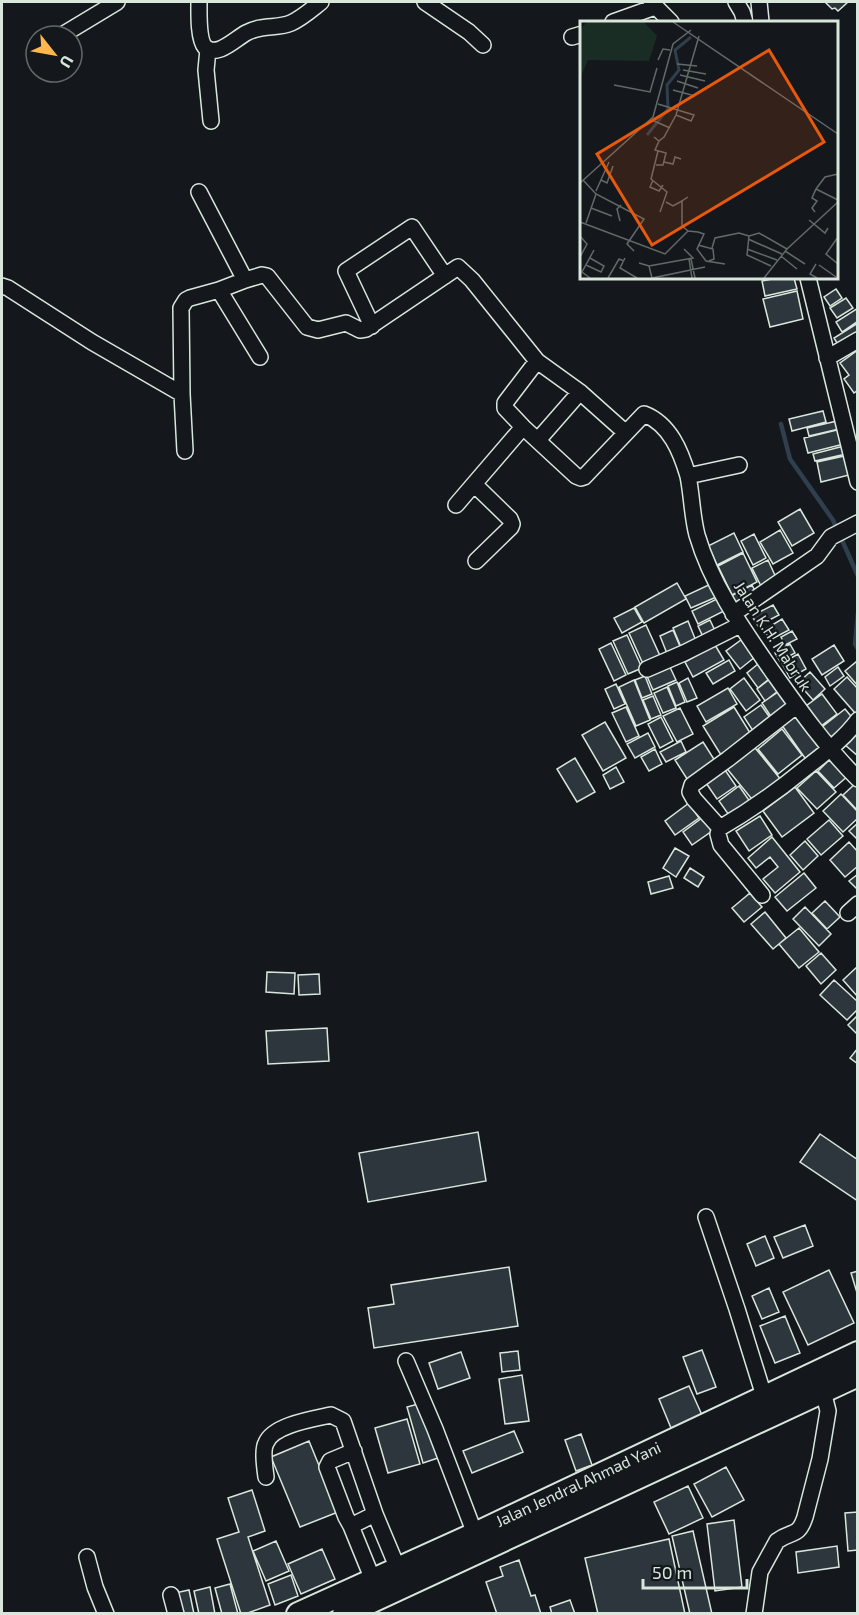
<svg xmlns="http://www.w3.org/2000/svg" width="859" height="1615" viewBox="0 0 859 1615" font-family="'Exo 2',sans-serif">
<style>
.lines{fill:none;stroke-linecap:round;stroke-linejoin:round}
.stream{stroke:#2f3f4d;stroke-width:4.5}
.building{fill:#2c363c;stroke:#d8e6dc;stroke-width:1.5}
.minor-casing{stroke:#d8e6dc;stroke-width:18}
.highway-casing{stroke:#d8e6dc;stroke-width:26}
.minor{stroke:#14181c;stroke-width:15}
.highway{stroke:#14181c;stroke-width:22}
.labels{text-anchor:middle;stroke-width:4.5;stroke-linejoin:round;paint-order:stroke}
.street-label{font-size:16px;fill:#d8e6dc;stroke:#14181c}
.inset-river{fill:none;stroke:#2f3f4d;stroke-width:3}
.inset-road{fill:none;stroke:#626a69;stroke-width:1.5}
.view{fill:#e8590c;fill-opacity:0.15;stroke:#e8590c;stroke-width:3}
.inset-edge{fill:none;stroke:#d8e6dc;stroke-width:3}
</style>
<rect width="100%" height="100%" fill="#14181c"/>
<g class="lines">
<path class="stream" d="M781 424 790 459 833 520 858 576
M858 613 855 644 858 649"/>
</g>
<path class="building" d="M825 2H848L838 11 835 8 832 9Z
M777 278H794L797 289 765 296 762 281Z
M836 289 842 298 830 306 824 297Z
M797 291 803 319 770 327 763 299Z
M846 298 853 308 837 318 830 308Z
M858 308V321L842 332 836 322Z
M858 323V337L840 348 834 338Z
M858 350V390L854 393 844 379 849 375 840 363Z
M823 411 826 422 792 431 789 419Z
M837 421 839 429 809 436 807 428Z
M841 429 844 444 808 453 804 438Z
M844 446 846 454 815 461 813 454Z
M849 455 853 474 821 482 817 462Z
M800 509 814 533 792 546 778 522Z
M780 530 793 553 773 564 760 542Z
M734 533 743 552 717 565 708 546Z
M754 534 766 558 753 565 741 541Z
M743 553 757 582 732 595 718 566Z
M768 560 778 582 763 590 752 568Z
M715 582 721 595 691 608 685 596Z
M677 583 686 599 644 623 635 607Z
M752 585 758 597 737 608 731 596Z
M721 597 728 609 698 624 692 611Z
M773 605 779 615 758 626 752 616Z
M634 608 642 622 622 633 614 618Z
M782 619 789 630 770 640 764 630Z
M710 620 717 635 705 641 698 626Z
M688 621 698 646 683 652 673 628Z
M646 625 661 658 644 666 629 633Z
M673 630 682 651 668 656 660 636Z
M792 631 797 639 785 645 781 637Z
M627 635 642 668 628 674 613 641Z
M741 640 755 657 740 669 726 651Z
M611 643 626 675 614 681 599 649Z
M790 644 795 653 780 661 775 653Z
M715 645 724 660 693 677 685 662Z
M834 645 844 661 822 675 812 659Z
M798 654 806 669 790 678 782 663Z
M729 660 735 671 713 684 706 673Z
M856 662 858 663V686L845 671Z
M758 664 769 679 758 688 747 673Z
M669 665 676 680 653 690 646 674Z
M838 667 844 676 830 686 825 677Z
M810 672 825 689 813 700 798 683Z
M645 676 652 694 642 698 635 680Z
M847 677 858 689V711L855 713 834 689Z
M688 678 697 698 687 702 679 683Z
M744 678 760 700 746 711 730 689Z
M770 679 778 691 765 701 757 689Z
M634 680 650 720 636 726 619 687Z
M677 682 685 702 676 706 668 686Z
M616 684 625 704 614 709 605 689Z
M667 687 676 708 663 713 654 693Z
M728 688 737 704 706 722 697 706Z
M781 690 791 705 772 718 762 703Z
M822 694 837 714 821 726 806 706Z
M653 696 661 715 651 719 643 700Z
M761 705 773 722 755 734 744 717Z
M626 707 639 736 626 742 612 713Z
M734 707 752 736 721 755 703 726Z
M680 708 693 734 677 742 663 716Z
M845 709 855 721 832 739 822 727Z
M796 713 822 750 807 761 781 724Z
M661 717 673 741 660 748 648 724Z
M605 722 626 758 603 771 582 735Z
M782 729 802 755 778 774 758 749Z
M648 733 655 747 635 758 627 744Z
M854 734 858 737V756L844 744Z
M681 741 686 752 666 762 660 752Z
M703 742 717 764 689 782 675 760Z
M751 743 782 781 755 803 724 765Z
M655 749 662 764 649 771 641 757Z
M832 757 849 775 834 788 818 771Z
M575 758 595 792 577 802 557 769Z
M616 767 624 782 610 789 603 775Z
M725 770 736 786 717 799 706 783Z
M816 771 836 792 817 809 797 788Z
M857 782 858 783V811L843 795Z
M739 786 751 803 731 818 719 801Z
M795 787 814 813 782 837 763 811Z
M841 794 858 812V818L843 832 823 811Z
M689 803 699 818 675 835 665 821Z
M760 816 772 835 749 851 736 831Z
M702 818 712 831 692 845 683 832Z
M829 820 843 836 821 855 807 839Z
M858 823V840L849 831Z
M772 837 800 872 775 893 763 879 778 867 770 857 756 868 748 858Z
M805 841 818 856 803 870 790 855Z
M849 842 858 852V866L845 877 830 860Z
M675 848 689 856 676 877 663 868Z
M690 868 704 877 698 887 684 878Z
M804 873 816 888 787 911 775 897Z
M858 874V890L849 881Z
M669 876 673 888 651 894 648 882Z
M750 893 762 907 744 922 732 908Z
M825 901 840 917 827 929 812 913Z
M805 907 831 934 819 946 793 919Z
M765 912 786 938 773 949 751 924Z
M799 928 819 952 799 968 779 944Z
M821 953 836 970 821 984 806 966Z
M858 966V997L843 980Z
M267 972 295 973 294 994 266 992Z
M319 974 320 994 299 995 298 975Z
M834 980 858 1002V1009L847 1020 820 995Z
M858 1015V1035L848 1025Z
M327 1028 329 1061 268 1064 266 1031Z
M858 1048V1064L850 1058Z
M478 1132 486 1181 368 1202 359 1153Z
M820 1134 858 1160V1201L800 1162Z
M805 1225 813 1246 783 1258 774 1237Z
M765 1236 774 1258 756 1266 747 1244Z
M509 1267 518 1326 374 1348 368 1308 394 1304 391 1285Z
M829 1270 854 1323 808 1345 783 1292Z
M858 1271V1296L851 1273Z
M769 1288 779 1312 762 1319 752 1296Z
M785 1316 800 1353 775 1363 760 1326Z
M702 1350 716 1387 697 1394 683 1357Z
M518 1351 520 1370 502 1372 500 1353Z
M461 1352 470 1378 438 1389 429 1363Z
M522 1375 529 1421 505 1424 499 1379Z
M689 1386 702 1415 671 1428 659 1399Z
M422 1403 438 1458 423 1463 407 1407Z
M407 1419 420 1464 388 1473 375 1428Z
M514 1431 523 1452 472 1473 463 1451Z
M581 1434 592 1465 576 1471 565 1440Z
M309 1441 338 1512 300 1527 271 1457Z
M726 1467 744 1500 712 1517 694 1484Z
M688 1486 703 1518 669 1534 654 1502Z
M252 1490 265 1531 248 1537 270 1605 245 1614H241L217 1539 239 1532 228 1498Z
M858 1512V1550L848 1551 845 1513Z
M734 1520 742 1587 715 1591 707 1524Z
M693 1531 712 1614H690L672 1536Z
M669 1539 685 1614H598L585 1558Z
M276 1541 289 1571 266 1581 253 1551Z
M837 1546 839 1567 798 1573 796 1552Z
M322 1549 335 1579 301 1594 288 1564Z
M519 1560 531 1596 535 1595 541 1614H497L486 1582 503 1576 500 1567Z
M291 1575 298 1596 275 1605 268 1584Z
M230 1584 238 1614H222L215 1588Z
M210 1587 215 1614H199L194 1591Z
M189 1590 194 1614H179L175 1593Z
M570 1600 575 1614H552L550 1607Z"/>
<g class="lines">
<defs>
<path id="minor" d="M199 2C199 12 198 39 205 47 217 58 235 39 246 33 262 24 277 29 291 23 302 18 312 9 321 2
M425 2 469 32 483 45
M651 2 671 22
M736 2 742 12 745 22
M759 2 761 22
M613 22 655 7
M64 34 117 2
M572 37 582 34
M208 49 206 70 211 121
M199 192 245 280 262 275 267 276 307 327 318 330 346 323 360 330 366 329 458 267 472 280 537 361 580 392 626 433
M808 278 858 482
M2 286 8 288 92 342 182 394 185 451
M219 290 260 357
M372 326 346 271 412 227 445 276
M827 358 858 340
M537 361 505 403V408L523 427 576 476 581 478 584 477 644 414C670 424 681 452 688 476
M182 394 181 308 186 300 190 298 219 290 245 280
M538 440 580 392
M739 465 688 476C692 496 692 516 697 535 712 586 743 629 772 671 799 709 825 746 858 779
M456 505 474 484
M476 561 511 527 512 524 510 519 474 484 523 427
M733 614 817 556 831 537 858 523
M647 669 684 653 740 625
M796 706 728 759 692 785 690 792 694 799 720 828C751 810 779 790 807 767 825 753 844 739 858 720
M720 828 718 834 721 845 762 895
M848 913 858 904
M706 1217 737 1309 764 1396
M406 1361 435 1429 475 1534
M266 1477C265 1469 262 1450 266 1443 273 1425 313 1419 331 1415L343 1421 375 1514 398 1569
M351 1526 346 1517 327 1467 330 1461 354 1451
M87 1557 95 1587 106 1614
M373 1580 351 1526 375 1514
M171 1595 176 1614
M754 1614 760 1572 777 1541C792 1530 798 1538 805 1517L820 1459 828 1411 823 1391"/>
<path id="highway" d="M298 1614 475 1534 858 1353
M344 1614 858 1375"/>
</defs>
<use href="#minor" class="minor-casing"/>
<use href="#highway" class="highway-casing"/>
<use href="#minor" class="minor"/>
<use href="#highway" class="highway"/>
</g>
<g class="labels">
<g class="street-label">
<text transform="translate(773 636) rotate(57)" y="6">Jalan K.H. Mabruk</text>
<text transform="translate(578 1484) rotate(-25)" y="6">Jalan Jendral Ahmad Yani</text>
</g>
</g>
<g transform="translate(580 21)">
<rect width="258" height="258" fill="#14181c"/>
<path d="M7 1H64L77 15 69 40 8 39 0 57V9Z" fill="#1a2d24"/>
<path class="inset-river" d="M67 114 88 88 87 64 99 49 95 29 111 16"/>
<path class="inset-road" d="M93 1 258 113M78 39 83 28 90 29M97 43 117 45M103 49 126 53M100 54 125 60M97 60 118 67M34 64 70 71 77 47M93 69 115 75M78 83 114 94 111 100 96 94M72 99 90 107M74 116 79 120 84 116 96 94 119 15M78 130 71 158 87 171 80 191M84 141 93 143 95 136 101 138M76 144H83L86 132 75 129 79 120M3 159 16 173 64 198 47 223 54 230M21 159 27 162 33 145M73 159 70 166 79 170 83 164M0 162 73 96 93 23 111 9M236 168 258 179M16 170 29 141M86 181 93 185 102 180M11 187 32 195M235 191 232 187 237 180 232 177 236 168 245 156 258 153M229 199 245 212 248 207M40 200 37 188 41 184M0 201 85 233 108 210 118 211 124 213 117 228 126 240 145 243M6 202 16 173M108 210 102 205V180L108 176M0 215 7 223 0 236M258 216 246 233 258 243M168 218 202 233M118 224 133 228 134 238 129 240M132 227 135 217 159 212 169 215M167 228 197 239M205 230 225 243M201 235 217 248M45 237 40 247 57 257M109 238 112 257M111 238 115 257M59 242 69 245 113 237 104 228M236 243 230 253 237 257M6 244 21 251 24 245 10 237M239 244 256 256M69 245 72 257 125 246M191 245 167 234 169 215 179 212 207 228M10 257 2 251 14 229M28 257 39 238 44 240M184 257 207 228 258 181"/>
<path class="view" d="M189 29 244 121 72 224 17 133Z"/>
<rect width="258" height="258" class="inset-edge"/>
</g>
<rect width="859" height="1615" fill="none" stroke="#d8e6dc" stroke-width="6"/>
<g transform="translate(54 54) rotate(121)"><circle r="28" fill="#14181c" stroke="#626a69" stroke-width="1.5"/>
<path d="M0-4.5L10 22L0 15L-10 22Z" fill="#ffb74d"/>
<text y="-9" font-size="16" font-weight="bold" text-anchor="middle" fill="#d8e6dc">U</text>
</g>
<path d="M643 1579v9h104v-9" fill="none" stroke="#d8e6dc" stroke-width="3"/>
<text x="652" y="1579" font-size="18" fill="#d8e6dc" stroke="#14181c" stroke-width="4.5" paint-order="stroke">50 m</text>
</svg>
